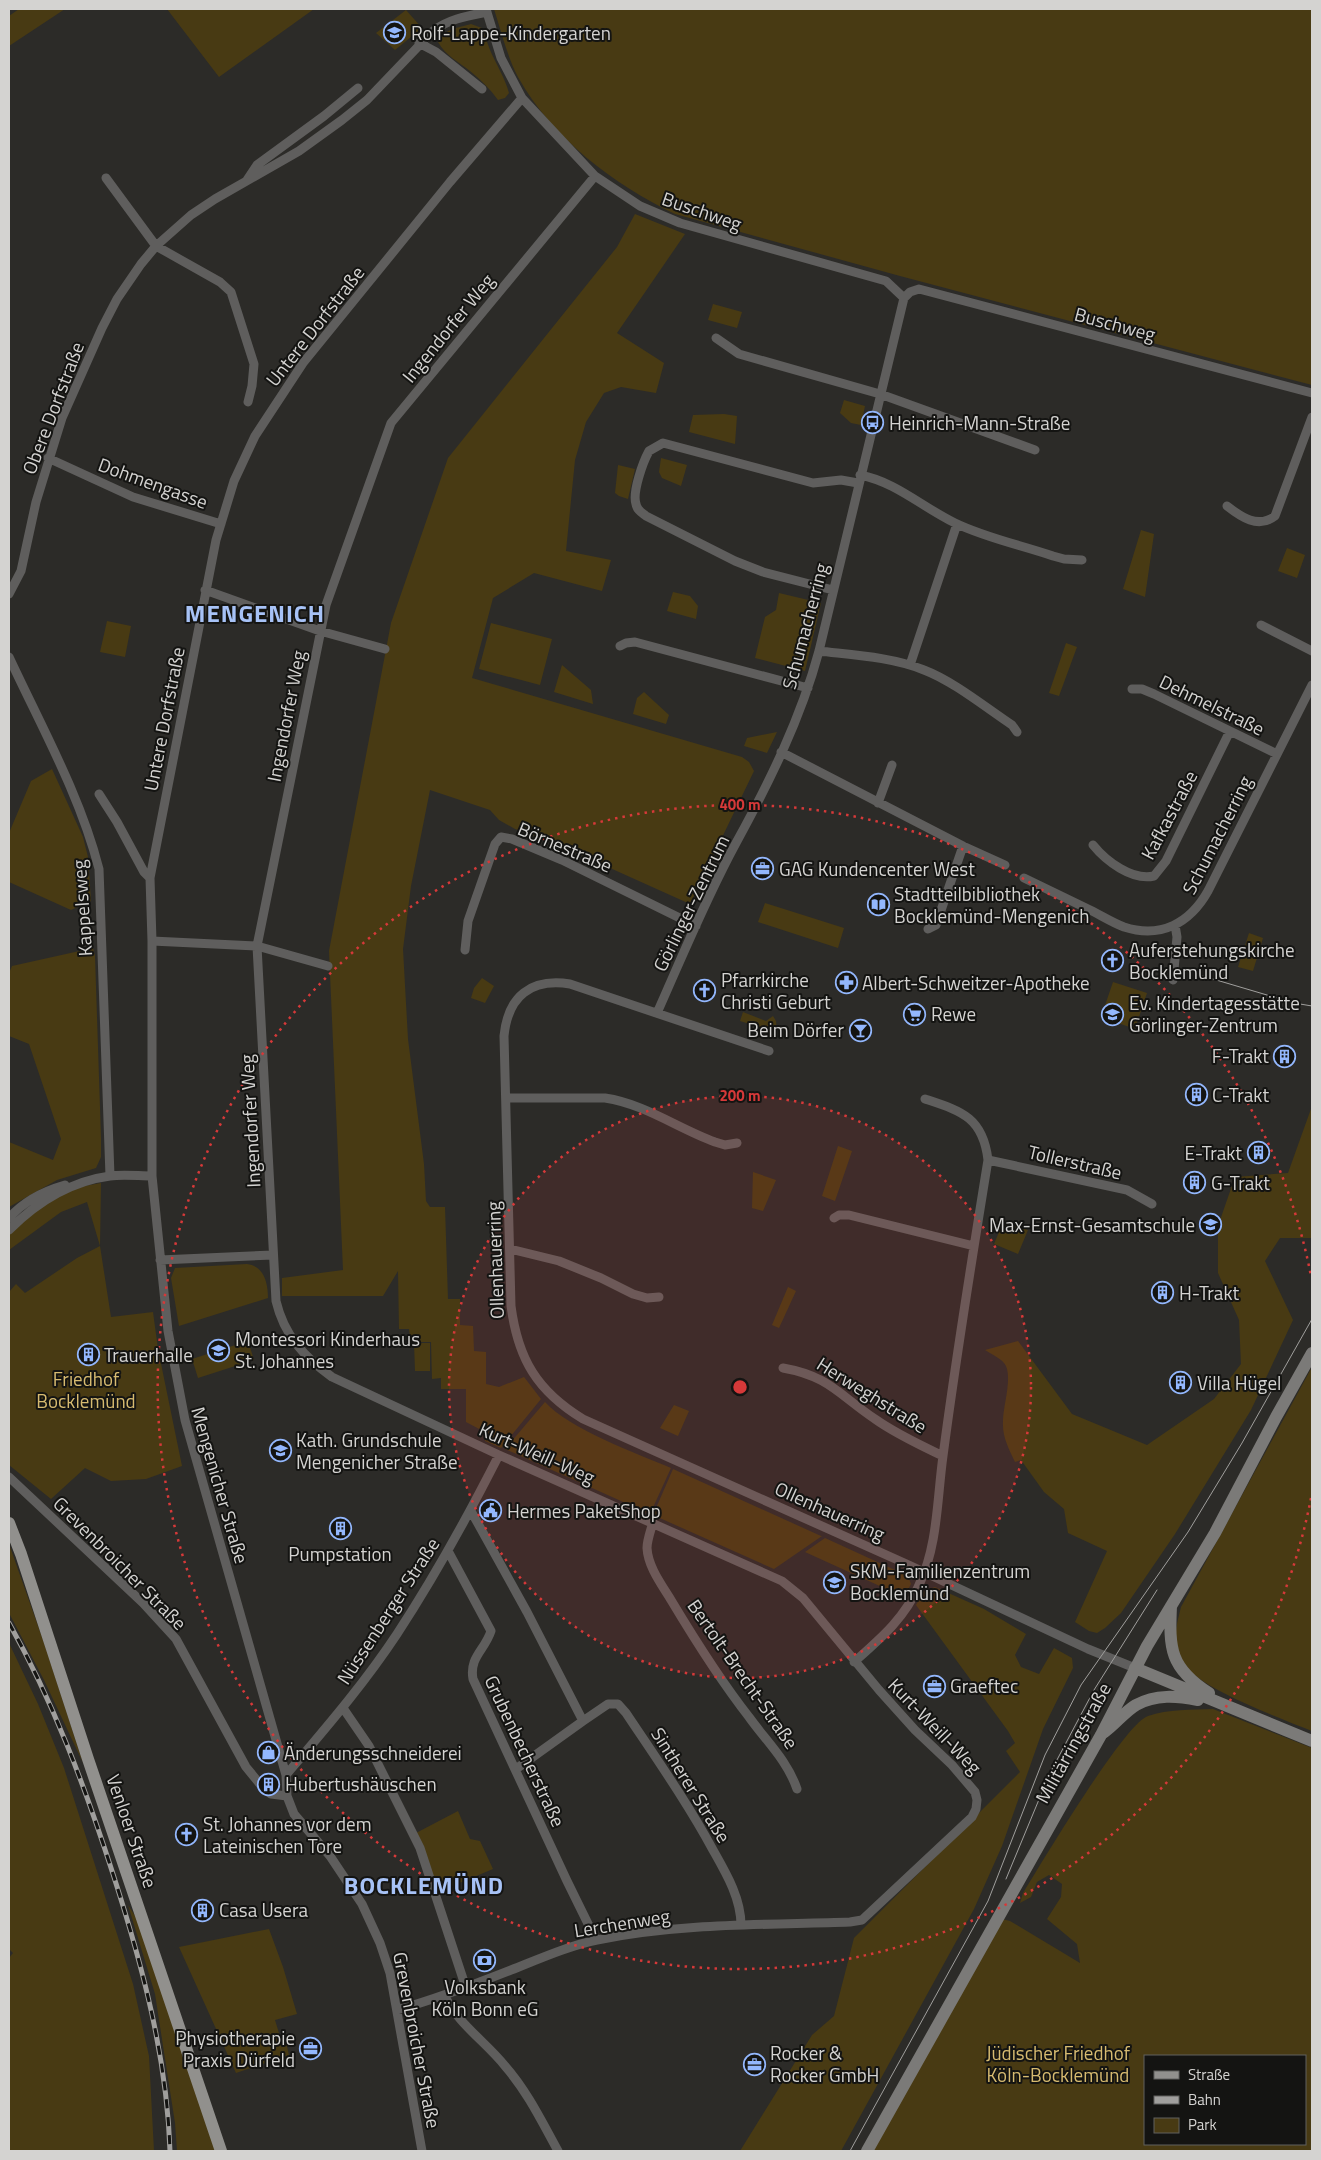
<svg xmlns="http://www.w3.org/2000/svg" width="1321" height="2160" viewBox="0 0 1321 2160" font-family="'Titillium Web',sans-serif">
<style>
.green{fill:#483a13;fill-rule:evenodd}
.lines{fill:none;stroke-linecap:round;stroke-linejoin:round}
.street{stroke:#5f5e5d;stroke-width:9}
.secondary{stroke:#7b7a78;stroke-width:12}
.primary{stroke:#91908d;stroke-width:12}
.tram{stroke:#a09f9d;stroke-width:1}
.rail-casing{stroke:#a09f9d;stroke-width:5}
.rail{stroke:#141412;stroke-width:3;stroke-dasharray:9;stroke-linecap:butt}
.ring{fill:none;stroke:#d63939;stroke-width:2.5;stroke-dasharray:2.5 5}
.labels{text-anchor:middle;stroke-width:4;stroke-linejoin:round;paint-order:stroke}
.poi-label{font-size:19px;fill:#d4d3d1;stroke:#141412;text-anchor:start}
.street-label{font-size:19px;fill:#d4d3d1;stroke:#141412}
.park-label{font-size:19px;fill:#d7bb70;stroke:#141412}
.district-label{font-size:24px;font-weight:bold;letter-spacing:1px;fill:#a7c2f6;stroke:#141412}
.centre{fill:#d63939;stroke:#141412;stroke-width:2.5}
.ring-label{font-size:15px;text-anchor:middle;font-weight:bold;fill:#d63939;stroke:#141412;stroke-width:4;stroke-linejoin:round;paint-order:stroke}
</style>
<rect width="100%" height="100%" fill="#2c2b28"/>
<path class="green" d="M19 9H65L9 46V16Z
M167 9H314L219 77Z
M494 9H1312V385L900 276 675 214C613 184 552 138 518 77 507 56 501 31 494 9Z
M406 10 422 28 395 50 376 33Z
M471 24 482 28C485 35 487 42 490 50 496 64 505 78 509 93L505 98 498 100C490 89 481 80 470 71 459 62 446 56 438 42 445 28 458 28 471 24Z
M635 214 685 234 617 333 664 363 656 393 621 387 604 393 586 422 575 460 566 551 611 560 602 591 534 573 493 598 472 678 742 757 749 762 754 771 690 904 550 841 515 829 499 820 490 810 430 790 411 886 403 949 408 1039 424 1164 426 1201 430 1207H445L448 1299H460V1325L473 1326 474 1351 486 1352V1384L499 1387 524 1377 541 1399 501 1448 485 1441 483 1431 466 1422V1389H441V1378L432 1379 431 1342H415L410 1337 409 1329H399L398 1271 383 1296H282V1278L343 1270 329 951 391 623 448 458 617 247Z
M713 304 742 312 737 328 708 320Z
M844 400 865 406 861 425 851 423 840 413Z
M724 414 737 416 735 444 689 432 693 415Z
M661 458 687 465 681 486 662 478 659 472Z
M618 465 635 469 628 499 619 496 615 493Z
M1141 530 1154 534 1145 597 1123 589Z
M1287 548 1305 555 1297 578 1278 571Z
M673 592 690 596 698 606 696 619 667 611Z
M779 593 821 603 805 671 755 658 765 617 776 610Z
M107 621 131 626 125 657 100 652Z
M491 623 552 639 540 685 479 669Z
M1066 643 1077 647 1059 696 1049 693Z
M562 665 591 690 593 704 554 692Z
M644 692 669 715 666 724 633 714 637 698Z
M777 732 767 753 744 746 747 738Z
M52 769 83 837 88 857 91 901 71 910 9 882V833L31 781Z
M765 903 844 928 838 948 758 922Z
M1249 933 1263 938 1253 971 1238 967Z
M93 948 95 956 101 1138V1157L96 1168 57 1180 9 1207V1142L53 1160 61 1139 29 1044 9 1036V973L12 966Z
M482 978 494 986 485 1003 471 998 474 988Z
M1113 982 1147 993 1135 1029 1101 1017Z
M743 1012 766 1021 773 1016 776 1021 777 1033 740 1021Z
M1312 1106V1238H1280L1265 1261 1293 1320 1251 1410 1175 1534 1121 1613 1105 1628 1097 1633 1089 1631 1075 1622 1107 1551 1068 1533 1064 1509 1044 1492 1021 1460 1015 1462C1009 1449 1002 1437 1003 1421 1003 1406 1012 1380 1006 1366 1003 1359 991 1354 985 1350L1018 1341 1072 1414 1147 1445 1214 1399 1241 1364 1239 1320 1218 1273V1226L1235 1177 1288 1173Z
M838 1146 852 1151 835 1201 822 1196Z
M753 1172 776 1180 763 1211 752 1208Z
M101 1183 100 1246 111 1317 153 1312 158 1349 182 1466 146 1479 111 1481 85 1468 51 1499 9 1465V1292L16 1284 25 1293 77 1258 100 1246 87 1202 61 1212 9 1250V1232L54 1197 79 1187Z
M1004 1220 1028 1230 1018 1254 994 1244Z
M247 1264C264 1266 268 1283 268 1298L179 1326 171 1278 175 1268Z
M788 1287 796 1291 779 1328 772 1325Z
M248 1341 254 1360 198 1378 192 1359Z
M414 1343H430V1371H415Z
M1312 1367V1731C1283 1719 1193 1687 1181 1660 1172 1641 1176 1627 1181 1607Z
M545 1402C569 1429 636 1453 671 1468L650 1514 505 1449Z
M674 1405 689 1411 678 1436 660 1428Z
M673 1469 821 1536H822L774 1569 653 1515Z
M825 1538 908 1576 911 1584 904 1597 805 1552Z
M9 1544 44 1643 83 1763 44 1680 9 1613Z
M935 1587 984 1609 1026 1634 1015 1655 1021 1667 1039 1674 1054 1648 1072 1658 1073 1668 1043 1729 1002 1846 974 1909 841 2151H740L812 2035 834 2016 854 1938 1020 1772 1006 1751 1015 1743 1008 1731 916 1605 924 1591Z
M9 1643 38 1704 64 1768 133 1984 149 2056 154 2151H9V1958L13 1953 9 1949Z
M1213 1709 1312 1748V2151H872L1002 1919 1010 1921 1080 1963 1077 1944 1047 1919 1061 1897 1062 1884 1049 1875 1037 1882 1031 1897 1020 1903 1023 1893C1041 1864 1124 1724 1148 1716 1168 1709 1192 1710 1213 1709ZM1145 2056H1305V2144H1145Z
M458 1811 470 1839 480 1841 493 1869 438 1892 416 1833Z
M128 1905 139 1922 216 2151H177L175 2123 155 1994Z
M269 1929 283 1967 297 2014 275 2020 282 2043 286 2042 289 2055 236 2073 179 1947Z"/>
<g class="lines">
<path class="street" d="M486 9 501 58 522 98 595 176 640 206 680 223 886 281 904 298
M419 43 436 52 482 89
M106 178 156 246 220 282 231 292 254 364 252 386 248 402
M247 180 257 165 324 116 358 88
M716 338 739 354 880 394 1035 450
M48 458 133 497 221 524
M860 475C896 482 922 507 955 523 986 538 1021 545 1053 556L1064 559 1082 560
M1227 506C1241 517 1258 529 1275 516L1312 417
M205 590 320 631 385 649
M833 590 763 572 735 561 646 516C641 512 637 510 636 504 632 492 643 462 649 451L663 443 813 483 841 480 858 483
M9 594 21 571 36 502 62 418 102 328 117 299 141 264 156 246 191 215 215 199 299 151 342 120 367 100 433 31C449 19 467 16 487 12
M1261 625 1312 651
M620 646 626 643 635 642 808 688
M819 651C853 655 892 657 924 670 953 681 985 707 1012 725L1017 732
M9 657C41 726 80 795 99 869L110 1176
M910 665 957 524
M1132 689H1142L1154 694 1277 754
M781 752 963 846 1005 865
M99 794 117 822 144 872 150 878
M878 803 892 765
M1093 845C1106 861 1132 881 1154 876L1166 861 1230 731
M1024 878C1045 888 1065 898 1086 908 1099 914 1111 922 1124 927 1161 939 1190 923 1208 891L1312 685
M928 929 936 925 963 846
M152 941 257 946 328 966
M465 950 468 921 495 844 501 837 512 839 562 860 696 926
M1173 980 1177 937 1175 925
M657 1013C682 957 706 898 736 843 769 783 801 718 819 651L904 298 910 292 919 289 1312 393
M769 1051 570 984C531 978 508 996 504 1036L511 1306C518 1359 537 1391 583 1419L911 1566 1088 1649 1135 1668
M506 1098H605C645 1104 677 1128 715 1142L725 1145 737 1143
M988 1160 1127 1190 1152 1204
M9 1218C24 1201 44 1191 65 1185
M834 1218 839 1215H849L974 1246
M9 1230C36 1203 71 1181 110 1176 123 1174 139 1176 152 1176
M510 1249 559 1261 601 1278 633 1294 647 1298 659 1297
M160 1260 273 1255
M783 1368C829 1376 839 1395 875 1419 896 1434 920 1445 943 1456
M9 1477 143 1603 176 1639 246 1767 264 1789 271 1794 287 1796
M471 1511 527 1612 583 1721 608 1704H618L626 1713C656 1758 687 1802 713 1850 726 1873 741 1898 741 1925
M653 1522C651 1530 647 1540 647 1548 648 1567 662 1585 671 1600 695 1640 720 1680 749 1717 767 1742 787 1760 797 1789
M448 1551 491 1631C485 1650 469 1657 473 1679L567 1881 596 1940
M854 1662C880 1639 905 1618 919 1585 938 1545 937 1499 943 1456 956 1357 972 1258 988 1160 983 1117 961 1111 925 1099
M343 1708 369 1746 420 1848 466 1988
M516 1769 583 1721
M286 1775C325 1729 364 1684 397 1634 435 1576 468 1516 499 1455
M445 1996C457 2023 487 2043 505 2066 527 2091 542 2122 558 2151
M397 2010C436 1999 473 1985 511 1970 539 1959 568 1946 597 1940 680 1923 766 1925 850 1922L862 1920 972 1817 976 1809 977 1800 975 1792 952 1765 915 1730 879 1690 803 1598 782 1581 499 1455 332 1377C304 1357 284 1335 276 1301L257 946 326 605 391 423 595 176
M422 2151 390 1973 380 1943 362 1904 330 1856 294 1814 287 1796 286 1775 185 1420 168 1331 152 1176V941L150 878 216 540 234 481 255 436 303 363 450 182 522 98"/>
<path class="secondary" d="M1171 1606C1169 1649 1170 1668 1209 1693
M1135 1668 1312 1741
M1103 1733C1115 1725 1124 1712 1136 1705 1156 1694 1177 1696 1198 1700
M867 2151 1101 1735 1147 1646 1215 1533 1276 1417 1312 1353"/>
<path class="primary" d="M9 1523 21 1554 88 1759 221 2151"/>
<path class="tram" d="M1196 974 1294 1003 1312 1006
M1006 1879 1050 1773 1094 1690 1157 1590
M850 2151 988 1901 1045 1755 1081 1685 1188 1532 1242 1443 1312 1319"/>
<defs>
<path id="rail" d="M9 1623C54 1703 85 1787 113 1874 142 1964 167 2057 170 2151"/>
</defs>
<use href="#rail" class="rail-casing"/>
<use href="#rail" class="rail"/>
</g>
<circle cx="740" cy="1387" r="291" fill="#d63939" fill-opacity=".12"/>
<g class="ring">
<circle cx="740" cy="1387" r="291"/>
<path d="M1311 1498A582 582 0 1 1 1311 1276"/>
</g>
<defs>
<symbol id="school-ring" viewBox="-11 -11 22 22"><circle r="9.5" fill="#141412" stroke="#93b7fd" stroke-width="1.5"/><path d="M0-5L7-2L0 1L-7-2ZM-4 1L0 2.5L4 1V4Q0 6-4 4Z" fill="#93b7fd"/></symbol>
<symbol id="bus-ring" viewBox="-11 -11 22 22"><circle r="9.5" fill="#141412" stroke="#93b7fd" stroke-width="1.5"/><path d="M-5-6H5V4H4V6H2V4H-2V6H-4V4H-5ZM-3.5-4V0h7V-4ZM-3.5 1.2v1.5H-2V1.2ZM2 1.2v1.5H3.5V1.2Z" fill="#93b7fd"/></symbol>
<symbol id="office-ring" viewBox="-11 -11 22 22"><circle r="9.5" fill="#141412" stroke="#93b7fd" stroke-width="1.5"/><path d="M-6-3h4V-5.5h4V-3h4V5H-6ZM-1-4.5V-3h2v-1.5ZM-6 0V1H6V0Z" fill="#93b7fd"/></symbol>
<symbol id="library-ring" viewBox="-11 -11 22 22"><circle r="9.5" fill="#141412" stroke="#93b7fd" stroke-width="1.5"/><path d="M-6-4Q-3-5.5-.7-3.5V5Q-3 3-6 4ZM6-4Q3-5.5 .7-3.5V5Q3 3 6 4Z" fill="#93b7fd"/></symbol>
<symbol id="church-ring" viewBox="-11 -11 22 22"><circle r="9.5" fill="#141412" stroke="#93b7fd" stroke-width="1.5"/><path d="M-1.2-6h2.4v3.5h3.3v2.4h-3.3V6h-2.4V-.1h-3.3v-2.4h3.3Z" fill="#93b7fd"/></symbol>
<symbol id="pharmacy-ring" viewBox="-11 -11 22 22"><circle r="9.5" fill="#141412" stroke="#93b7fd" stroke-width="1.5"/><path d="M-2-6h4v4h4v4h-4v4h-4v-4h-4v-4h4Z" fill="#93b7fd"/></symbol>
<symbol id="supermarket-ring" viewBox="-11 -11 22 22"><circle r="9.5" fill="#141412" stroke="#93b7fd" stroke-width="1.5"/><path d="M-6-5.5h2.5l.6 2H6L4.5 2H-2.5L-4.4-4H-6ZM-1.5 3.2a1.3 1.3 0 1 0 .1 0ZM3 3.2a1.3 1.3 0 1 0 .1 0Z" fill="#93b7fd"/></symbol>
<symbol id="bar-ring" viewBox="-11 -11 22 22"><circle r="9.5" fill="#141412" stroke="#93b7fd" stroke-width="1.5"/><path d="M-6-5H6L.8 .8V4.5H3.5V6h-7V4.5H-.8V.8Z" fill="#93b7fd"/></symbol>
<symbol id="building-ring" viewBox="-11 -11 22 22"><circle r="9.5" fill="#141412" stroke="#93b7fd" stroke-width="1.5"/><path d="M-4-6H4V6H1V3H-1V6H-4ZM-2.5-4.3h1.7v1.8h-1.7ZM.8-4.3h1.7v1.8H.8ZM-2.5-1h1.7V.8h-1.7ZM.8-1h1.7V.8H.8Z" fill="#93b7fd"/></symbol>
<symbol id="civic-ring" viewBox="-11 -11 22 22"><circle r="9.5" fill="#141412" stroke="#93b7fd" stroke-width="1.5"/><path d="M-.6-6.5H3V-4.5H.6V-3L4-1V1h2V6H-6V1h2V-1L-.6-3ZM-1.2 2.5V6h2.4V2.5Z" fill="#93b7fd"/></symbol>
<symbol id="shop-ring" viewBox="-11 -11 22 22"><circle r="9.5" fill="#141412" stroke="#93b7fd" stroke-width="1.5"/><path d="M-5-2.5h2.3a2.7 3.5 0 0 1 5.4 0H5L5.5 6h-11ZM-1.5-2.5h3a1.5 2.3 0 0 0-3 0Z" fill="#93b7fd"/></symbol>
<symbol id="bank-ring" viewBox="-11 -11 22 22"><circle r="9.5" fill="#141412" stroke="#93b7fd" stroke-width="1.5"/><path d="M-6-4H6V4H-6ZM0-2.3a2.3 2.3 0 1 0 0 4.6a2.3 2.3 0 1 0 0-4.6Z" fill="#93b7fd"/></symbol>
</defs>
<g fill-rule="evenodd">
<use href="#school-ring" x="382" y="20" width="25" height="25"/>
<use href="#bus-ring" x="860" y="410" width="25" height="25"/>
<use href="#office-ring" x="750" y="856" width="25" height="25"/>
<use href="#library-ring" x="866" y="892" width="25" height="25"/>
<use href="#church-ring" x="1100" y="948" width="25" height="25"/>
<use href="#pharmacy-ring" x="834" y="970" width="25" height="25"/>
<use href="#church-ring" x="692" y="978" width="25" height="25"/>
<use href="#supermarket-ring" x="902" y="1002" width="25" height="25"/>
<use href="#school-ring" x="1100" y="1002" width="25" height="25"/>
<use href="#bar-ring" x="848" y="1018" width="25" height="25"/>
<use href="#building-ring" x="1272" y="1044" width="25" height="25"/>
<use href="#building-ring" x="1184" y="1082" width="25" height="25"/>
<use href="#building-ring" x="1246" y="1140" width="25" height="25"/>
<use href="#building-ring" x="1182" y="1170" width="25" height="25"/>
<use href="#school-ring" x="1198" y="1212" width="25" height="25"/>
<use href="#building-ring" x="1150" y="1280" width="25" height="25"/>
<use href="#school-ring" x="206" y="1338" width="25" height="25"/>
<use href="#building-ring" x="76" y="1342" width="25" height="25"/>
<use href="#building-ring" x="1168" y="1370" width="25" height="25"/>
<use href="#school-ring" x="268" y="1438" width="25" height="25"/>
<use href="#civic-ring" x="478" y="1498" width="25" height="25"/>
<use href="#building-ring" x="328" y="1516" width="25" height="25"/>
<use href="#school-ring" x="822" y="1570" width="25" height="25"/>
<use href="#office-ring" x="922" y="1674" width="25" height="25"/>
<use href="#shop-ring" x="256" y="1740" width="25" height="25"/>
<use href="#building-ring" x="256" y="1772" width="25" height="25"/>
<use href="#church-ring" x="174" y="1822" width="25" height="25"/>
<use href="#building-ring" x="190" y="1898" width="25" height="25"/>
<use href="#bank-ring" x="472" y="1948" width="25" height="25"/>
<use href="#office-ring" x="298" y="2036" width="25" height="25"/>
<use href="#office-ring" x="742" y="2052" width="25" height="25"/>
</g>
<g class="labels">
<g class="poi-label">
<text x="411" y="40">Rolf-Lappe-Kindergarten</text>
<text x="889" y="430">Heinrich-Mann-Straße</text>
<text x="779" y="876">GAG Kundencenter West</text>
<text x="894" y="901">Stadtteilbibliothek<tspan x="894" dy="22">Bocklemünd-Mengenich</tspan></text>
<text x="1129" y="957">Auferstehungskirche<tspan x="1129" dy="22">Bocklemünd</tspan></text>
<text x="721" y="987">Pfarrkirche<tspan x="721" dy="22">Christi Geburt</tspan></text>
<text x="862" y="990">Albert-Schweitzer-Apotheke</text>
<text x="1129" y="1010">Ev. Kindertagesstätte<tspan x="1129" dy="22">Görlinger-Zentrum</tspan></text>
<text x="931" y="1021">Rewe</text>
<text x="844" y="1037" text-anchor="end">Beim Dörfer</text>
<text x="1269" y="1063" text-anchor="end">F-Trakt</text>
<text x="1212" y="1102">C-Trakt</text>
<text x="1242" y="1160" text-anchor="end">E-Trakt</text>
<text x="1211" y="1190">G-Trakt</text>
<text x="1195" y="1232" text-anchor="end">Max-Ernst-Gesamtschule</text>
<text x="1179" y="1300">H-Trakt</text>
<text x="235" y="1346">Montessori Kinderhaus<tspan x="235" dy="22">St. Johannes</tspan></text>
<text x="104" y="1362">Trauerhalle</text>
<text x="1197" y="1390">Villa Hügel</text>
<text x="296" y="1447">Kath. Grundschule<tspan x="296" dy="22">Mengenicher Straße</tspan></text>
<text x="507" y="1518">Hermes PaketShop</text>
<text x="340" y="1561" text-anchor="middle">Pumpstation</text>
<text x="850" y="1578">SKM-Familienzentrum<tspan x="850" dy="22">Bocklemünd</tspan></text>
<text x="950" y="1693">Graeftec</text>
<text x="284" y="1760">Änderungsschneiderei</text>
<text x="285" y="1791">Hubertushäuschen</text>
<text x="203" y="1831">St. Johannes vor dem<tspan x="203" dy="22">Lateinischen Tore</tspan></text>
<text x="219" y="1917">Casa Usera</text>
<text x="485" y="1994" text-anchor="middle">Volksbank<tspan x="485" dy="22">Köln Bonn eG</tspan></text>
<text x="295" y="2045" text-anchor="end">Physiotherapie<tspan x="295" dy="22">Praxis Dürfeld</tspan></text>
<text x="770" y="2060">Rocker &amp;<tspan x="770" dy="22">Rocker GmbH</tspan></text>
</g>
<g class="street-label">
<text transform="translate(702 211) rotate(19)" y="7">Buschweg</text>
<text transform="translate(1115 324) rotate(15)" y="7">Buschweg</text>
<text transform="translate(315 326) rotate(-52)" y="7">Untere Dorfstraße</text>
<text transform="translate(448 328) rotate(-51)" y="7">Ingendorfer Weg</text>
<text transform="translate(53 408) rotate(-69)" y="7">Obere Dorfstraße</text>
<text transform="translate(153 483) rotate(20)" y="7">Dohmengasse</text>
<text transform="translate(805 626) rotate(-75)" y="7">Schumacherring</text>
<text transform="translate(1212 705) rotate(26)" y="7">Dehmelstraße</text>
<text transform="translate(286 716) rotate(-79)" y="7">Ingendorfer Weg</text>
<text transform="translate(164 719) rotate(-79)" y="7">Untere Dorfstraße</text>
<text transform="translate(1169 815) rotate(-62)" y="7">Kafkastraße</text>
<text transform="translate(1217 835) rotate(-63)" y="7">Schumacherring</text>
<text transform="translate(565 847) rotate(23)" y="7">Börnestraße</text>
<text transform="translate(691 903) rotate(-64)" y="7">Görlinger-Zentrum</text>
<text transform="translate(82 908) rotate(-94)" y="7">Kappelsweg</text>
<text transform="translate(250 1121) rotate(-93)" y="7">Ingendorfer Weg</text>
<text transform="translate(1075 1162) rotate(13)" y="7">Tollerstraße</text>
<text transform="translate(495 1260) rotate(-92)" y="7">Ollenhauerring</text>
<text transform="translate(872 1395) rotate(32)" y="7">Herweghstraße</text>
<text transform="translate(537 1453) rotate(24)" y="7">Kurt-Weill-Weg</text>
<text transform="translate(220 1485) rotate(74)" y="7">Mengenicher Straße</text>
<text transform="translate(830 1511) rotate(24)" y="7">Ollenhauerring</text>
<text transform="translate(120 1563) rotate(45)" y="7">Grevenbroicher Straße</text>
<text transform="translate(388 1611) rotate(-57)" y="7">Nüssenberger Straße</text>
<text transform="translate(743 1674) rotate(55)" y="7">Bertolt-Brecht-Straße</text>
<text transform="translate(935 1726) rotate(46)" y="7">Kurt-Weill-Weg</text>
<text transform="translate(1073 1743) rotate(-61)" y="7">Militärringstraße</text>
<text transform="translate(525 1751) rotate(65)" y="7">Grubenbecherstraße</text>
<text transform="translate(691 1785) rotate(58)" y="7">Sintherer Straße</text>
<text transform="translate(132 1831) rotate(71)" y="7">Venloer Straße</text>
<text transform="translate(622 1923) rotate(-9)" y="7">Lerchenweg</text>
<text transform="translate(417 2040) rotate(79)" y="7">Grevenbroicher Straße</text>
</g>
<g class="park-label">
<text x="86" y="1386">Friedhof<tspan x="86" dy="22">Bocklemünd</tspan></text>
<text x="1058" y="2060">Jüdischer Friedhof<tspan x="1058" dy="22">Köln-Bocklemünd</tspan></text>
</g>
<g class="district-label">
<text x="255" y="622">MENGENICH</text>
<text x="424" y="1894">BOCKLEMÜND</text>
</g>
</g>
<circle cx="740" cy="1387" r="8" class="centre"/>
<g class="ring-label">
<text x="740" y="810">400 m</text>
<text x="740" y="1101">200 m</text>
</g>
<rect width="1321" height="2160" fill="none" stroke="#d4d3d1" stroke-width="20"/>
<rect x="1144" y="2055" width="162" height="90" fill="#141412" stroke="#61605e"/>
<rect x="1154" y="2071" width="25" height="8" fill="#91908d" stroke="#61605e"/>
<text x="1188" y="2080" font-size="15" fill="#d4d3d1">Straße</text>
<rect x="1154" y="2096" width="25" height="8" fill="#a09f9d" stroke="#61605e"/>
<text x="1188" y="2105" font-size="15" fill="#d4d3d1">Bahn</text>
<rect x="1154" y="2118" width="25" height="15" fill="#483a13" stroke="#61605e"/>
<text x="1188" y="2130" font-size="15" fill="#d4d3d1">Park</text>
</svg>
